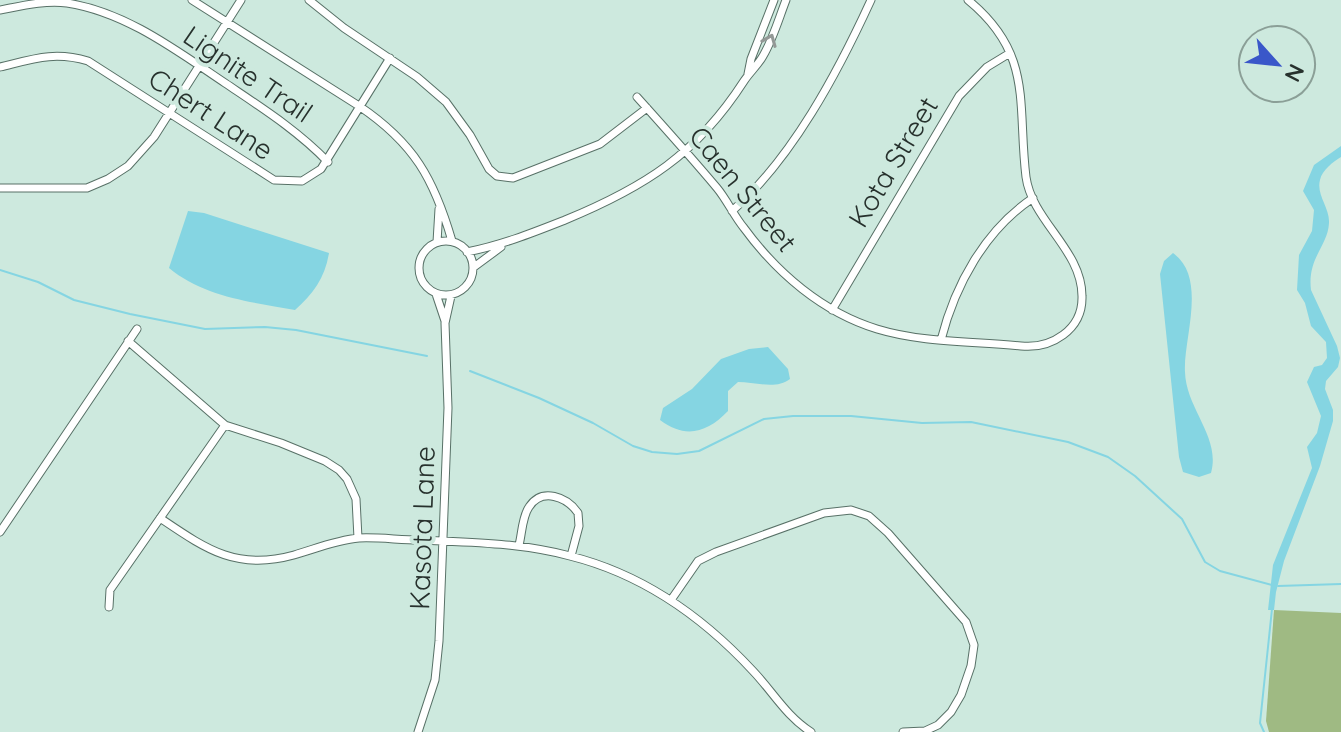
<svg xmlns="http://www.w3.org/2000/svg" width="1341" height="732" viewBox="0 0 1341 732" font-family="Quicksand,sans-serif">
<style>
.forest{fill:#9fba83}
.water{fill:#85d5e2}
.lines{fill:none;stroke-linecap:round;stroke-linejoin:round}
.stream{stroke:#85d5e2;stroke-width:2}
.minor-casing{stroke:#587167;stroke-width:9}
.minor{stroke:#fff;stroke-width:7}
.oneway{stroke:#939896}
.labels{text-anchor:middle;stroke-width:8;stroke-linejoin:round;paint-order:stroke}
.street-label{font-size:28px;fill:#27312d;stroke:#cde9de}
</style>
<rect width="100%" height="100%" fill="#cde9de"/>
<path class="forest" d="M1274 610 1341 613V732H1269L1266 721Z"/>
<path class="water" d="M1341 146V157C1333 162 1322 170 1320 180 1316 195 1330 208 1329 223 1328 246 1307 258 1311 290L1337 346 1340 358 1338 367 1326 381 1325 389 1333 410V421L1320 466 1284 561 1276 592 1274 610H1268L1273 565 1312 468 1307 447 1317 433 1321 416 1307 382 1314 367 1322 365 1327 358 1326 342 1311 326 1305 303 1297 290 1299 255 1312 231 1314 210 1303 191 1314 165Z
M188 211 204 213 329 253C325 278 313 294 295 310 251 302 204 297 169 268Z
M1173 253C1208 278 1183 339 1185 372 1186 409 1221 437 1211 473L1199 477 1183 472 1179 457 1160 274 1164 261Z
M768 347 788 369 790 379C776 390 755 382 738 382L728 391V411C707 433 685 439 660 420L663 408 692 389 721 359 749 349Z"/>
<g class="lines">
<path class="stream" d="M0 270 38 282 74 300 130 314 205 329 265 327 296 330 427 356
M470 371 539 398 593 423 633 446 652 452 677 454 699 451 764 419 793 416H851L922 423 971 422 1068 442 1108 457 1135 476 1182 519 1205 562 1220 571 1272 585
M1278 586 1341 584
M1264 732 1260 723 1272 609"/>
<defs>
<path id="minor" d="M192 0 359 106C414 143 434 179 452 241
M309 0 344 28 417 77 446 102 470 135 489 169 497 176 513 178 600 144 647 108
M0 10C21 6 45 0 67 3 126 12 177 51 225 83 262 108 297 130 328 162
M0 67C33 59 54 51 88 61L274 180 302 181 321 169 390 58
M748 74 751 59 774 0
M637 97C664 127 691 157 717 188 727 200 734 216 744 228 777 273 822 312 877 329 923 343 973 341 1021 346 1051 349 1083 330 1082 296 1082 250 1032 221 1026 177 1017 104 1034 54 968 0
M0 188H87L108 179 128 166 154 137 241 0
M732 211C792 159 838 72 871 0
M419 268a27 27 0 1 1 54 0a27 27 0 1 1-54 0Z
M437 242 439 209
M467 252C502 245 532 233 565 220 645 187 697 154 744 81 750 72 758 65 763 56 773 39 779 18 786 0
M474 267 501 247
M436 294 445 321
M832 310 959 96 987 67 1010 53
M941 340C955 285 985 230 1033 198
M128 341 225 425 281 443 325 461 339 470 347 479 356 499 358 538
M160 518C206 549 236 571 294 555 315 549 336 540 359 538 378 537 400 540 419 540 470 542 521 543 570 556 642 574 703 617 753 671 773 692 786 716 811 732
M0 532 137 329
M519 545C522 534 522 517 529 507 542 487 567 497 578 513L579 526 571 556
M671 600 698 561 716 552 824 513 851 510 869 516 888 533 966 622 974 645 971 666 961 695 951 712 938 725 925 731 903 732
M109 607 110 590 225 425
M418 732 435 680 439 641 448 408 445 323 451 296"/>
</defs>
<use href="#minor" class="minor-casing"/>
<use href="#minor" class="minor"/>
</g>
<defs><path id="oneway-chevron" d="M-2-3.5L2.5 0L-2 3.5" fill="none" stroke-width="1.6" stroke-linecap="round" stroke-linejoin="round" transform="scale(2)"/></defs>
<use class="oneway" href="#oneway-chevron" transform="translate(770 40) rotate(-68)"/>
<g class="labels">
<g class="street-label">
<text transform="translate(248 74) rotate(34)" y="10">Lignite Trail</text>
<text transform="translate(211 114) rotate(33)" y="10">Chert Lane</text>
<text transform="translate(893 162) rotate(-59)" y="10">Kota Street</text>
<text transform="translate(743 189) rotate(51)" y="10">Caen Street</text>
<text transform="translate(422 528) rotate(-88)" y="10">Kasota Lane</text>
</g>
</g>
<g transform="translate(1277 64) rotate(117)"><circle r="38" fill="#cde9de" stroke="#8b9f97" stroke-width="2"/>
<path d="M0-6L14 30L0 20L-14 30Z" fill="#3a57c9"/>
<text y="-12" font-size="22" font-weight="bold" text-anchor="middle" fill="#27312d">N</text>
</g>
</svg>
